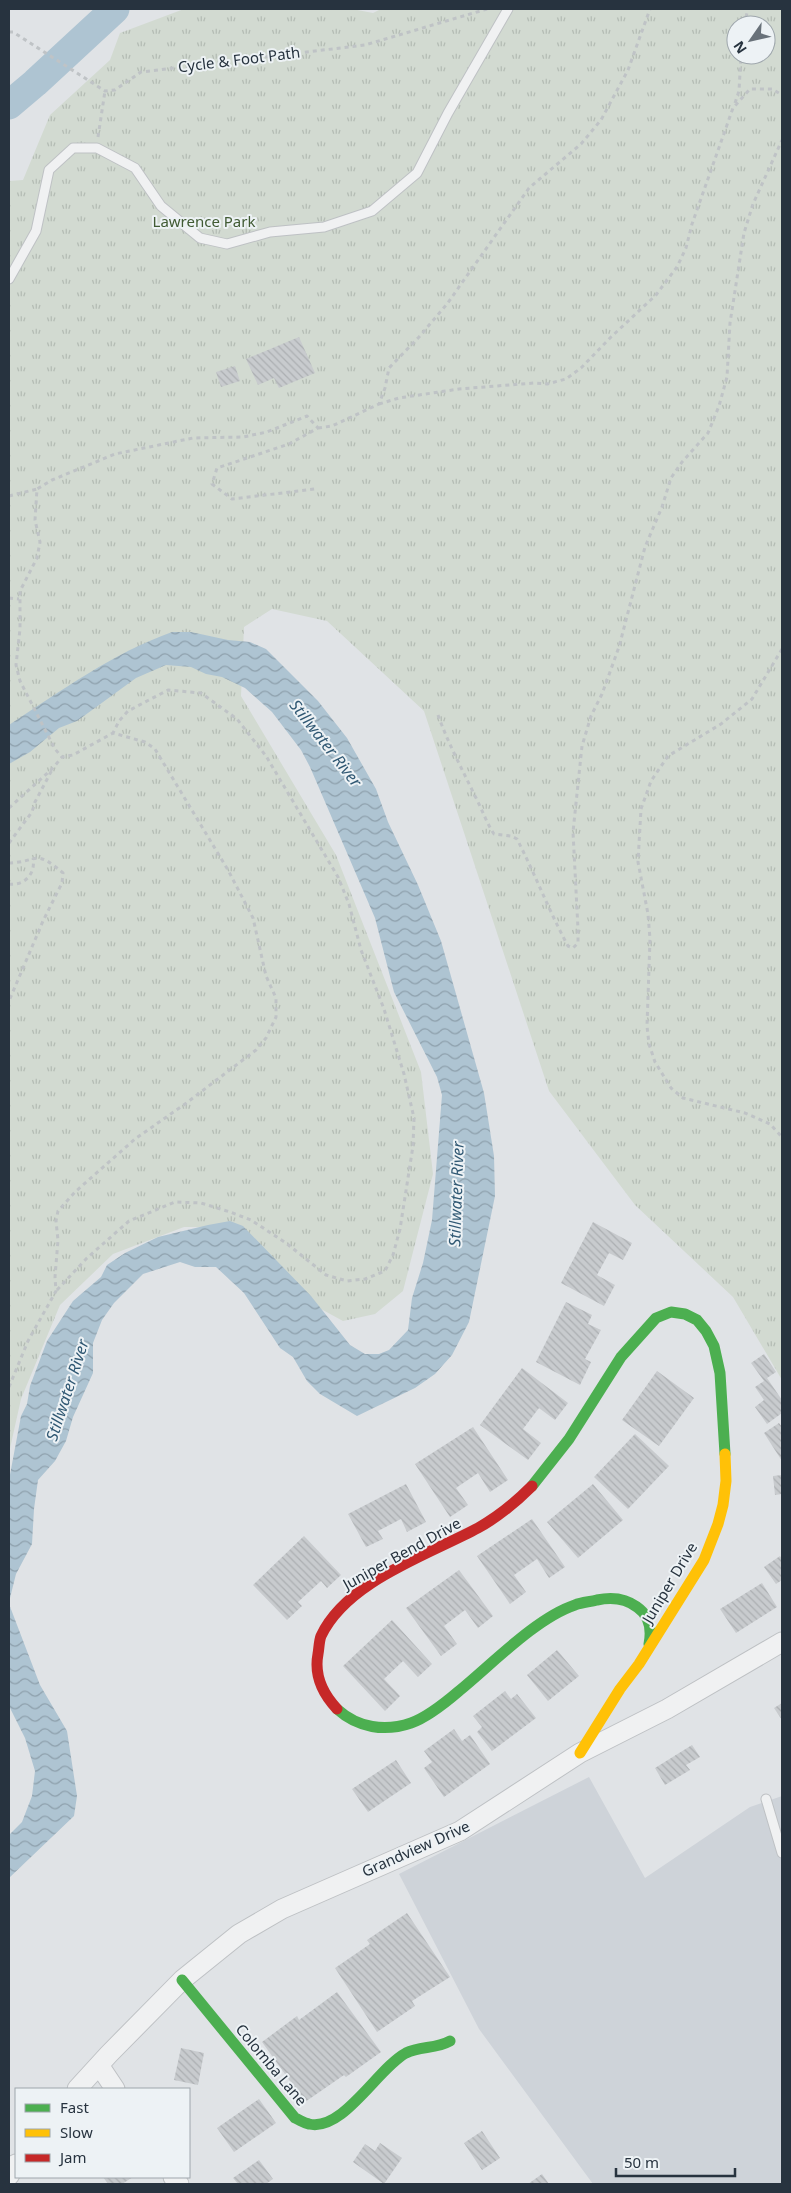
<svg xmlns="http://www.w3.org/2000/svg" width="791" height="2193" viewBox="0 0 791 2193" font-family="'Noto Sans',sans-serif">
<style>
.built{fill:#ced3d9}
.grass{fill:url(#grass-tufts);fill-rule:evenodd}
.water{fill:url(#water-waves)}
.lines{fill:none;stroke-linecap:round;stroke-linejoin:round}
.river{stroke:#aec4d2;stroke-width:29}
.building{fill:url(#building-back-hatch)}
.lane-casing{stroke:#bec1c4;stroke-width:11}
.street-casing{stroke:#bec1c4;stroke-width:21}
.path{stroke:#bfc3c6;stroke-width:3;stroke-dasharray:4 4;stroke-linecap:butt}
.lane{stroke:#f0f1f2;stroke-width:9}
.street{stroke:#f0f1f2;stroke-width:19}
.fast{stroke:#4caf50;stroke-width:11}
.slow{stroke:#ffc107;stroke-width:11}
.jam{stroke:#c62828;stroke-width:11}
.labels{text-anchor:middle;stroke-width:4;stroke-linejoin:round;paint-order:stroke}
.street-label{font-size:15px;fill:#27333f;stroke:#edf2f5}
.park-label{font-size:15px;fill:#415b34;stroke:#edf2f5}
.water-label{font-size:16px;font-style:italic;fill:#305873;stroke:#edf2f5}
</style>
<defs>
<pattern id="grass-tufts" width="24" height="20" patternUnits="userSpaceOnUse" patternTransform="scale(1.25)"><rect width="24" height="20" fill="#d2dad1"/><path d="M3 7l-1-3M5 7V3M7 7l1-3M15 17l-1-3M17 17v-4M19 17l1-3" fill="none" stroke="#b4bcb4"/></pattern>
<pattern id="water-waves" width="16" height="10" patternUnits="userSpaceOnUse" patternTransform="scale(1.25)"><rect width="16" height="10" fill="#aec4d2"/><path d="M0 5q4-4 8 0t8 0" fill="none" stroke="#8ea0ac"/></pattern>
<pattern id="building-back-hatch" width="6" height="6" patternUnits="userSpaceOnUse" patternTransform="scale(1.25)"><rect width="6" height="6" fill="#c8cbce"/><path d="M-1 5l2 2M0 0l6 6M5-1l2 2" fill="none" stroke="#acafb2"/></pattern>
</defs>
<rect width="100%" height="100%" fill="#e0e3e6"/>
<path class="built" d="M589 1777 645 1878 750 1807 782 1796V2184H593L479 2029 399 1874Z"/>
<path class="grass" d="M184 9H352L373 13 381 9H782V1380L733 1297 635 1205 549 1091 424 711 327 621 272 609 244 627 241 696 336 855 421 1072 433 1174 403 1291 375 1314 343 1321 297 1296 233 1227H184L113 1254 60 1305 21 1399 9 1453V181L23 180 50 115 110 60 120 33ZM736 25H766V55H736Z"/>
<path class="water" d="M172 632H191L228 640 250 642 266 649 318 701 347 738 376 789 388 822 418 885 441 941 484 1093 494 1156 495 1196 469 1322 452 1355 435 1374 415 1388 357 1416 320 1394 307 1381 293 1357 280 1348 244 1293 216 1267H195L180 1262 143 1274 114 1303 102 1320 93 1343V1373L73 1417 66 1441 55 1461 38 1480 34 1509 32 1544 16 1574 9 1602V1480L21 1416 27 1404 30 1386 47 1341 73 1301 101 1277 107 1265 125 1253 158 1237 208 1225 230 1221 243 1226 311 1296 350 1345 365 1354H379L389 1350 408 1330 412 1298 423 1263 432 1220 442 1095 437 1077 394 992 375 918 310 767 301 750 272 712 245 688 222 677 206 674 191 667 166 665 136 678 77 721 59 728 30 752 9 764V725C61 691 113 653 172 632Z
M9 1604 40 1685 67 1731 77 1796 74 1816 9 1878V1835L22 1822 32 1796 35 1771 25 1738 9 1706Z"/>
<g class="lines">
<path class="river" d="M9 105 35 83 115 9"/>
</g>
<path class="building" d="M299 337 315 373 279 388 274 378 258 385 246 359Z
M235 366 240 381 221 387 216 372Z
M593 1222 632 1243 623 1260 609 1253 597 1275 615 1285 604 1306 561 1283Z
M566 1302 592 1315 588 1324 601 1330 585 1359 591 1362 580 1385 536 1362Z
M764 1354 776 1372 767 1378 782 1400V1413L767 1424 755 1407 764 1400 755 1387 764 1381 751 1363Z
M522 1368 568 1403 555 1420 539 1408 523 1429 541 1443 528 1460 480 1425Z
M657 1371 694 1398 659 1446 622 1420Z
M779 1423 782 1427V1461L764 1433Z
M473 1427 508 1480 490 1492 478 1473 456 1488 468 1505 450 1517 415 1464Z
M635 1434 669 1466 628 1509 594 1477Z
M782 1475V1494L775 1495 773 1476Z
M406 1484 426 1522 407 1532 401 1519 378 1531 383 1539 366 1547 348 1514Z
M593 1484 623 1520 578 1558 547 1522Z
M532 1519 565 1567 549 1578 537 1559 514 1575 526 1592 510 1604 477 1556Z
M304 1536 341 1575 327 1588 321 1581 298 1602 302 1606 287 1620 253 1585Z
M780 1556 782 1559V1580L776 1584 764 1567Z
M459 1570 493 1616 478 1628 465 1610 444 1626 457 1644 441 1656 406 1608Z
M762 1583 777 1607 736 1633 720 1609Z
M392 1620 432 1664 418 1677 403 1661 384 1679 400 1696 385 1711 343 1666Z
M557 1650 579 1676 548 1701 527 1675Z
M505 1691 511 1699 517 1694 536 1718 492 1751 477 1732 482 1727 473 1716Z
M782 1703V1720L774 1708Z
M454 1729 462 1741 470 1735 490 1764 444 1797 424 1768 432 1762 424 1751Z
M692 1745 700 1757 686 1765 690 1770 665 1785 655 1768Z
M396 1760 411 1783 368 1812 352 1789Z
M407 1913 450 1977 412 2001 415 2006 377 2032 335 1968 370 1944 367 1940Z
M337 1992 381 2052 346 2077 344 2075 305 2102 262 2042 297 2016 299 2020Z
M181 2048 204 2053 198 2085 174 2080Z
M259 2099 276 2123 234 2152 217 2128Z
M482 2131 500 2158 482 2170 464 2143Z
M380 2143 402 2158 384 2184 353 2162 365 2144 375 2151Z
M259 2160 273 2179 266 2184H238L233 2178Z
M542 2174 549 2184H528Z
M103 2177H133L122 2184H108Z"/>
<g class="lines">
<defs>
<path id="lane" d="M9 279 36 231 49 170 73 148H97L135 168 161 206 200 238 227 244 270 232 324 227 372 211 417 173 448 113 508 9
M766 1799 782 1853"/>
<path id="street" d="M99 2065 115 2089
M77 2089 109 2054 182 1980 239 1934 282 1909 460 1831 580 1753 667 1709 782 1642
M9 2176 16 2164
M173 2177 179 2184"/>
</defs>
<use href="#lane" class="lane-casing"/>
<use href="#street" class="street-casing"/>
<path class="path" d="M744 25 748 9
M9 32H13L105 91 115 90 141 72 365 45 487 9
M735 103 739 91 741 55
M98 137 105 91
M379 404 399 398 459 389 534 383 547 384 566 379 581 368 611 337 656 295 677 267 686 248 692 224 733 108 750 89H772L782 95
M318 428 332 426 379 404 385 388 389 368 419 337 447 304 529 188 581 144 601 120 628 70 650 9
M9 496 37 489
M9 598 19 599
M782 649 752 699 721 724 668 756 651 781 641 809 638 862 648 914 650 939 647 1026 649 1044 655 1062 671 1088 683 1098 745 1113 770 1124 782 1137
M438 715C448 743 462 769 475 796 482 809 486 822 494 834L511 836 517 839C535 874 549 911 568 946L573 948 578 943V929L573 832 582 746 591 716 602 694 619 647 645 547 662 507 671 478 682 462 708 433 719 406 727 377 730 323 744 233 753 204 782 140
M9 808 53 768 62 757
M9 843 32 812 35 802 53 768
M9 863C39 862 34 848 63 873L62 883 43 921 9 1001
M9 884C24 886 36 874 33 858
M57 1290 87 1258 129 1221 175 1202 201 1203 230 1212 251 1220 286 1243 326 1275 347 1281 365 1279 385 1271 393 1255 400 1229 413 1146 414 1118 404 1074 384 1009 361 950 349 904 338 877 266 756 237 719 201 693 168 690 128 711 119 721 113 733
M9 1387 28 1341 56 1291 55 1277 58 1240 56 1221 58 1211 75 1192 135 1139 185 1104 256 1050 266 1038 276 1017V998L266 976 253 918 228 870 155 749 145 742 113 733 73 755 62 757 55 749 20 681 16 665 20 629V591L37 558 40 542 35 520 37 489 52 480 115 454 193 438 243 437 267 432 307 416 318 428 289 444 217 468 212 484 232 499 315 489"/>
<use href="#lane" class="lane"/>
<use href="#street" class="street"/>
<path class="fast" d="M532 1486 569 1439 621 1357 656 1318 671 1312 685 1314 697 1320 706 1331 714 1346 720 1373 725 1454
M337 1709C358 1728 385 1732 411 1723 428 1717 445 1703 459 1691 491 1665 536 1618 575 1605 582 1602 590 1602 597 1600 611 1597 625 1598 637 1607 650 1616 652 1629 649 1644
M182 1980 295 2118C300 2120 304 2123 309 2124 343 2132 378 2068 406 2053 420 2046 436 2049 450 2041"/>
<path class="slow" d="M580 1753 620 1689 639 1664 704 1560 718 1524 723 1505 726 1481 725 1454"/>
<path class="jam" d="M337 1709C323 1694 314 1675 318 1654 319 1649 319 1641 321 1636 347 1581 428 1555 478 1528 498 1517 516 1502 532 1486"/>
</g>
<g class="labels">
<g class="street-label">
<text transform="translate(239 60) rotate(-7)" y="5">Cycle &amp; Foot Path</text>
<text transform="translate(402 1554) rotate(-29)" y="5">Juniper Bend Drive</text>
<text transform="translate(670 1583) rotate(-59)" y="5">Juniper Drive</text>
<text transform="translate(416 1849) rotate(-24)" y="5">Grandview Drive</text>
<text transform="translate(271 2065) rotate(50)" y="5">Colomba Lane</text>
</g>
<g class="park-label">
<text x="204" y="227">Lawrence Park</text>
</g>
<g class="water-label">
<text transform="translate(326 743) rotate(52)" y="6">Stillwater River</text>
<text transform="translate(456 1194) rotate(-88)" y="6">Stillwater River</text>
<text transform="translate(67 1390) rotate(-72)" y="6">Stillwater River</text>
</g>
</g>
<rect width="791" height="2193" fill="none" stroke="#27333f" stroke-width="20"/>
<rect x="15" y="2088" width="175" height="90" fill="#edf2f5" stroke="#9ea6ac"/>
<rect x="25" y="2104" width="25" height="8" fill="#4caf50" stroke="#9ea6ac"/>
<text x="60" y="2113" font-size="15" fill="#27333f">Fast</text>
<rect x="25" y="2129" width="25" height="8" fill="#ffc107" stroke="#9ea6ac"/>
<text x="60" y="2138" font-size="15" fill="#27333f">Slow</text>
<rect x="25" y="2154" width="25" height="8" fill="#c62828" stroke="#9ea6ac"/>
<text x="60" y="2163" font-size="15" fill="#27333f">Jam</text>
<g transform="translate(751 40) rotate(236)"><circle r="24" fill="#edf2f5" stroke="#9ea6ac"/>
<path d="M0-4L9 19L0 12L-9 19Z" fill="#687179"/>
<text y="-8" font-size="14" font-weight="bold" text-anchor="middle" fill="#27333f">N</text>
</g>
<path d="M616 2168v8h119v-8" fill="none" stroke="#27333f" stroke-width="2.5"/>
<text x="624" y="2168" font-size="15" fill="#27333f" stroke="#edf2f5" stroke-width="4" paint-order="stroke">50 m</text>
</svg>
